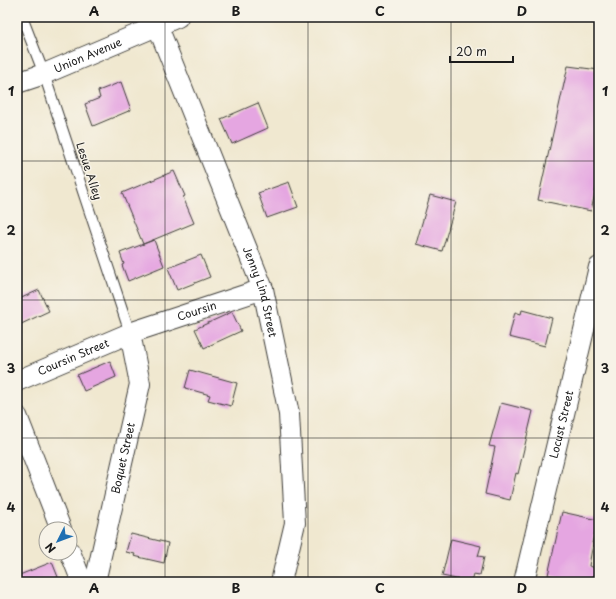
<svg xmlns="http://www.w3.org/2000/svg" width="616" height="599" viewBox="0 0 616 599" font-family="'Playpen Sans',sans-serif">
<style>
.building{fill:#e5a6e1}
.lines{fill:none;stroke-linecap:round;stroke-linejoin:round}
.lane-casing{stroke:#3c3b37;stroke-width:12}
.street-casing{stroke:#3c3b37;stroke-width:22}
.lane{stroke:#fff;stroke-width:10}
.street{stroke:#fff;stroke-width:20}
.grid{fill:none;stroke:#1c1c1c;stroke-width:1;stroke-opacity:0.55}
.labels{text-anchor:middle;stroke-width:3;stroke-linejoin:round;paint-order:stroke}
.street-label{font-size:11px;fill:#1c1c1c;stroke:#f7f3e8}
.neatline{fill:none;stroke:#1c1c1c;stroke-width:1.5}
.grid-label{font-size:13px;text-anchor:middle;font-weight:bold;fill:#1c1c1c}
</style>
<rect width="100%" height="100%" fill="#f7f3e8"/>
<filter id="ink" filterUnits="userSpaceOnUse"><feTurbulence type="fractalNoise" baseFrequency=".025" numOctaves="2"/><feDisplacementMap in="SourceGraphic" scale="8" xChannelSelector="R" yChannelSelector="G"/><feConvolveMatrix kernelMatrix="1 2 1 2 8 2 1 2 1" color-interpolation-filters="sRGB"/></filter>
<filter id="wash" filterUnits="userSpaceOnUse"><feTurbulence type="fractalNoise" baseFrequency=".012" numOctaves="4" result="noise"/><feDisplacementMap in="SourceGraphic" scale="16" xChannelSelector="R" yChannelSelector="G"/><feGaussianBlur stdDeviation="0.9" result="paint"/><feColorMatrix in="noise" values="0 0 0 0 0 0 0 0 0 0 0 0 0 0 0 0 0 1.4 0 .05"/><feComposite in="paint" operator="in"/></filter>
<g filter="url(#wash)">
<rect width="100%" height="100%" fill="#f0e8d0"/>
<g id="blocks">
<path class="building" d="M568 66 599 70V174L591 211 538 200Z
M121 82 131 110 93 126 85 104 100 98 98 91Z
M258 103 268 128 232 144 221 119Z
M174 171 185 196 183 197 194 223 143 244 122 193Z
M289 182 298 207 267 218 258 193Z
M430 195 456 202 442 251 416 244Z
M154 240 164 266 128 281 122 265 124 264 120 253Z
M201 255 210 277 177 290 168 268Z
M39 290 49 311 17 326V300Z
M522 310 552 318 545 346 509 337 515 312 521 314Z
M232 312 241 331 204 348 195 329Z
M110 361 116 377 84 391 77 375Z
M190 370 237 383 231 406 208 400 210 395 185 388Z
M501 403 533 411 518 474 516 473 510 500 485 494 495 447 489 446Z
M562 512 598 520 592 543H593L589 566 596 568 592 582H576L548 575Z
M131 534 168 543 164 563 134 556 135 554 126 552Z
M451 539 481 546 478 556 484 557 480 575 473 574 471 582 442 576Z
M52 562 58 577 46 582H17V576Z"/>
</g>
</g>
<g filter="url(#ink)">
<use href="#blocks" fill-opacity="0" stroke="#3c3b37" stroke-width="1"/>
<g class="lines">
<defs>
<path id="lane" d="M22 17 44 74 130 333"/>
<g id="street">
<path id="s1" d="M154 17 263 289 289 414 295 523 281 582"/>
<path id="s2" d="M17 83 44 74 178 17"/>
<path id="s3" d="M17 381 130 333 263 289"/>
<path d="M17 416 61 529"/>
<path d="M70 552 82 582"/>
<path id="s4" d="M95 582 140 384 130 333"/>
<path id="s5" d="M524 582 599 267"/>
</g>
</defs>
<use href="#lane" class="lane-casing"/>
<use href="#street" class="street-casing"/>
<use href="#lane" class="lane"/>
<use href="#street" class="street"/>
</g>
</g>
<path class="grid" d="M165 17V582M308 17V582M451 17V582M17 161H599M17 300H599M17 438H599"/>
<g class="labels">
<g class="street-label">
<text dy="4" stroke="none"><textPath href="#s2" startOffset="76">Union Avenue</textPath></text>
<text transform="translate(89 171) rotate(72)" y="4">Lesue Alley</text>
<text dy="4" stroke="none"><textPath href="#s1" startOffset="295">Jenny Lind Street</textPath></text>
<text dy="4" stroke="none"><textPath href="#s3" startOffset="193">Coursin</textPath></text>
<text dy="4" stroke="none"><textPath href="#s3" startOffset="61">Coursin Street</textPath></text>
<text dy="4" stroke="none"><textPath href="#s5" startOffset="162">Locust Street</textPath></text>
<text dy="4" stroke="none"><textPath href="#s4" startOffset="127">Boquet Street</textPath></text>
</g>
</g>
<rect width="616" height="599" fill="none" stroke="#f7f3e8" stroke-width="44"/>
<g transform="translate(58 541) rotate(228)"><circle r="19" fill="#f7f3e8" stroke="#9f9d96"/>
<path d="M0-3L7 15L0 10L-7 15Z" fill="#1f6fb2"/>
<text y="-6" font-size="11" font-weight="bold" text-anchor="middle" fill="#1c1c1c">N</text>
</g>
<path d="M450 56v6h63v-6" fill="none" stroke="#1c1c1c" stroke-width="2"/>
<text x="456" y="56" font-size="12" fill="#1c1c1c" stroke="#f7f3e8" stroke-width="3" paint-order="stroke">20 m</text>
<rect x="22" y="22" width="572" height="555" class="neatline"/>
<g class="grid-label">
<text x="94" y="16">A</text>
<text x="236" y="16">B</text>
<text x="380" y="16">C</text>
<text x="522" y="16">D</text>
<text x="11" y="96">1</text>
<text x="605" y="96">1</text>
<text x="11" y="235">2</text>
<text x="605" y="235">2</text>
<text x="11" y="373">3</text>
<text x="605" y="373">3</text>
<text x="11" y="512">4</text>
<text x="605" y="512">4</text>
<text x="94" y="593">A</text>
<text x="236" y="593">B</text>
<text x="380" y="593">C</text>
<text x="522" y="593">D</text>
</g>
</svg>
